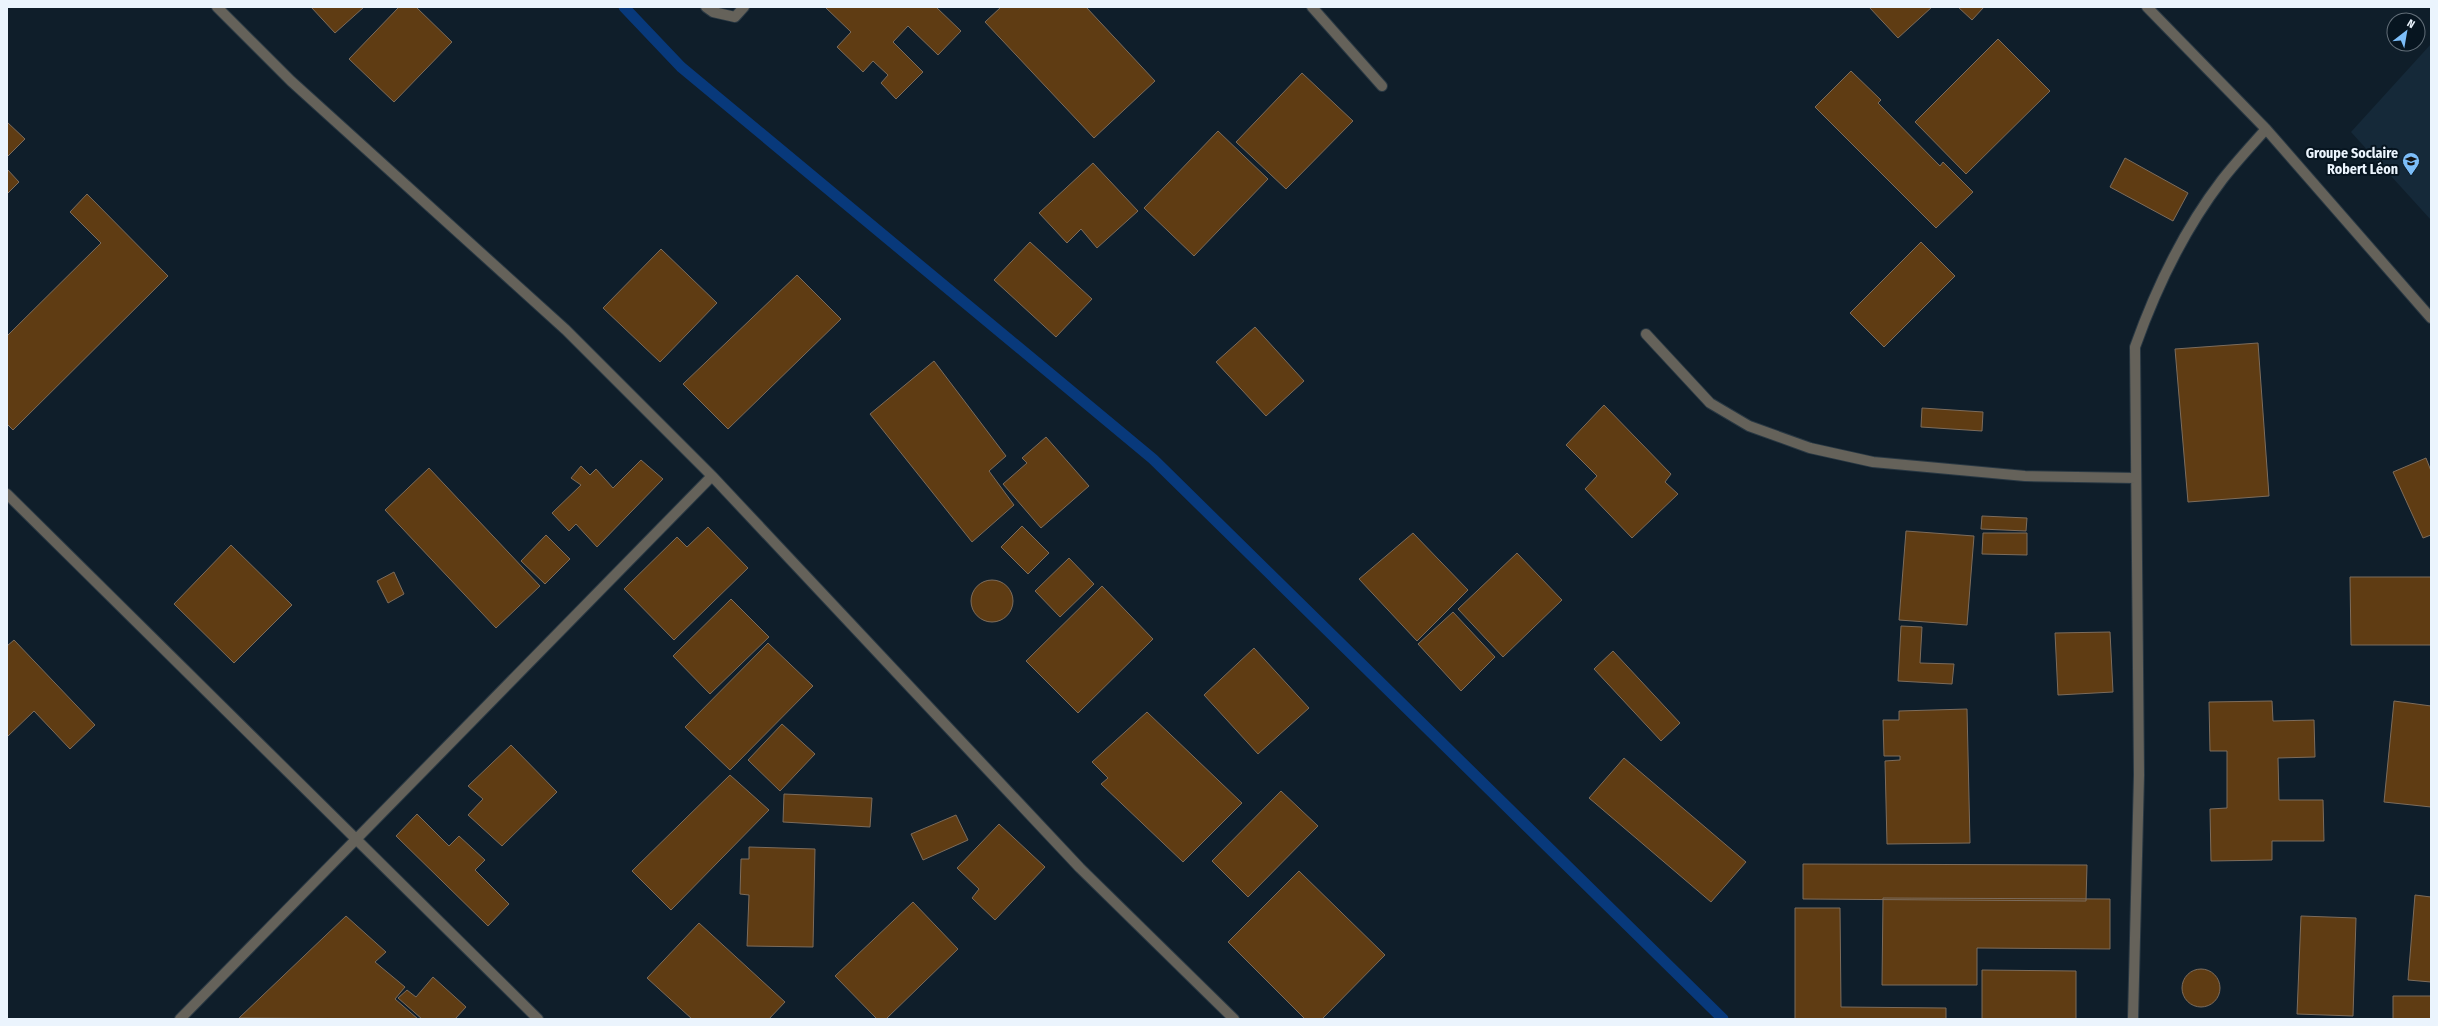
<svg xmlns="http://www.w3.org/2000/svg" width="2438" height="1026" viewBox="0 0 2438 1026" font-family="'Fira Sans Condensed',sans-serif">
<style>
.built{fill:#152939}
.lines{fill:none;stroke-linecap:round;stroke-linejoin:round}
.stream{stroke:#08397b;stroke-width:11}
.building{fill:#5f3c13;stroke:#7c6c5c}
.minor-casing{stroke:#293843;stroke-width:12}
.minor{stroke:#65625a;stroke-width:10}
.labels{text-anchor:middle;stroke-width:4;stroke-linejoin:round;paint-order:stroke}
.poi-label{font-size:14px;font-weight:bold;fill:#ebf4fd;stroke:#071520;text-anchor:end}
</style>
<rect width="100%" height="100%" fill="#0f1e2a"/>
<path class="built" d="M2431 44V220L2351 132Z"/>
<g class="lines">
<path class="stream" d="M624 7 681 67 1153 459 1723 1019"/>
</g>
<path class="building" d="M311 7H364L335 33Z
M399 7H416L452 42 394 102 349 59Z
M825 7H936L961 31 938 55 908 26 893 42 923 72 896 99 881 83 888 75 873 61 863 72 837 47 851 32Z
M1001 7H1086L1155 81 1094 138 985 22Z
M1869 7H1932L1898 38Z
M1958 7H1984L1972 20Z
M1998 39 2050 91 1966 174 1915 122Z
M1851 71 1881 100 1878 103 1940 166 1943 162 1973 192 1936 228 1815 107Z
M1302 73 1353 121 1286 189 1236 142Z
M7 122 25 139 7 157Z
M1218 131 1268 179 1194 256 1144 208Z
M2125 158 2188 193 2173 221 2110 187Z
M1093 163 1138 211 1097 248 1081 229 1067 243 1039 213Z
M7 169 19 182 7 194Z
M87 194 168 276 13 430 7 424V336L101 243 70 212Z
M1030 242 1092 299 1056 337 994 280Z
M1921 242 1955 276 1884 347 1850 313Z
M661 249 717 303 660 362 603 308Z
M797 275 841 319 728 429 683 384Z
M1255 327 1304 381 1266 416 1216 362Z
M2258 343 2269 496 2188 502 2175 349Z
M934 361 1006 456 989 471 1014 505 972 542 870 414Z
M1604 405 1671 474 1665 482 1678 494 1632 538 1585 489 1597 476 1566 445Z
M1922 408 1983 412 1982 431 1921 427Z
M1046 437 1089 486 1041 528 1003 484 1027 463 1022 458Z
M2426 458 2431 471V535L2423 538 2393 472Z
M641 460 663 479 597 547 576 524 569 531 552 513 581 485 571 478 581 466 590 475 596 469 613 488Z
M429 468 540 586 496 628 385 510Z
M1982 516 2027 518 2026 531 1981 529Z
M1022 526 1049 553 1028 574 1001 547Z
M708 527 748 568 674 640 624 589 677 537 687 547Z
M1906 531 1974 536 1967 625 1899 620Z
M1413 533 1468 590 1417 641 1359 579Z
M1983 533H2027V555L1982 554Z
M546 535 570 559 545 584 521 561Z
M231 545 292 605 234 663 174 604Z
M1517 553 1562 600 1503 657 1458 609Z
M1069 558 1094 584 1060 617 1035 591Z
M394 572 404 594 388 603 377 581Z
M2350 577H2431V645H2351Z
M971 601a21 21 0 1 1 42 0a21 21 0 1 1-42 0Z
M1102 586 1153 639 1078 713 1026 661Z
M731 599 769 637 710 694 673 656Z
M1453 612 1495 657 1461 691 1418 644Z
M1901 626 1922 627 1920 663 1954 664 1952 684 1898 681Z
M2110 632 2113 692 2058 695 2055 633Z
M14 640 95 725 70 749 34 711 7 737V646Z
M768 643 813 686 730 770 685 727Z
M1254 648 1309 708 1258 754 1204 695Z
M1613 651 1680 723 1661 741 1594 669Z
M2272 701 2273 721 2314 720 2315 757 2278 758 2279 800H2323L2324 841H2272V860L2211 861 2210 809 2227 808V751H2210L2209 702Z
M2394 701 2431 706V807L2384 802Z
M1967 709 1970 843 1887 844 1885 761 1900 760V756H1884L1883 720H1899V711Z
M1147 712 1242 803 1183 862 1101 784 1108 778 1092 762Z
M782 724 815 754 780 791 748 760Z
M511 745 557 792 502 846 468 815 483 799 468 786Z
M1624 758 1746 862 1711 902 1589 798Z
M730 775 769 810 671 910 632 871Z
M1281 791 1318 826 1248 897 1212 861Z
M784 794 872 798 870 827 783 822Z
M417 814 449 846 459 836 485 860 475 870 509 904 488 926 396 836Z
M956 815 968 840 923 860 911 834Z
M999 824 1045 867 995 920 972 898 979 889 957 868Z
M749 847 815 849 813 947 747 946 749 895 740 894 741 859H749Z
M1803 864 2087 865 2086 901 1803 899Z
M1299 871 1385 955 1322 1019H1305L1228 942Z
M2415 895 2431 897V982L2408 980Z
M1883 898 2110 899V949L1977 948V985H1882Z
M913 902 958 949 886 1019H877L835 976Z
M1795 908H1840L1841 1007 1946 1008V1019H1795Z
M346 916 386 952 375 962 405 987 395 999 418 1019 239 1018Z
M2301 916 2356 918 2353 1016 2297 1014Z
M699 923 785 1002 769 1019H692L647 978Z
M2182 988a19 19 0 1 1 38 0a19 19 0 1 1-38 0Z
M1982 970 2076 971V1019H1982Z
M433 977 466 1007 455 1019H422L398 998 407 990 416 997Z
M2393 996H2431V1019H2393Z"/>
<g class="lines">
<defs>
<path id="minor" d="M217 7 291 81 566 330 712 476 1080 868 1234 1019
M706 7 713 12 735 17 744 7
M1312 7 1382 86
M2147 7 2266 129 2431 318
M1646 334 1710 403 1749 426 1810 448 1873 462 2025 476 2136 478
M7 494 538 1019
M180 1019 712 476
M2133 1019 2139 775 2135 347C2156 288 2183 231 2222 180 2236 162 2251 146 2266 129"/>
</defs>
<use href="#minor" class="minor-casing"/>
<use href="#minor" class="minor"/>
</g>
<defs>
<symbol id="school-pin" viewBox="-11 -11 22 30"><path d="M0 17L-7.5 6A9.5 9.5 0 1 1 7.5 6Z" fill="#7cbef9" stroke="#071520"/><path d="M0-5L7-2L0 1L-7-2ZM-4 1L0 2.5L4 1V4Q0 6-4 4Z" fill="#111"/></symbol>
</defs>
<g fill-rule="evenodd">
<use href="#school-pin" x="2401" y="151" width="20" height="27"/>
</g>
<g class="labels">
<g class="poi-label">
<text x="2398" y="158">Groupe Soclaire<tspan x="2398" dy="16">Robert Léon</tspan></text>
</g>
</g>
<rect width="2438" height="1026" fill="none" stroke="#ebf4fd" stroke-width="16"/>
<g transform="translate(2406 32) rotate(31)"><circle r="19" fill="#071520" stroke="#626e78"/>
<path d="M0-3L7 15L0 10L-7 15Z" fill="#7cbef9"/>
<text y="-6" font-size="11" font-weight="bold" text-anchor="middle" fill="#ebf4fd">N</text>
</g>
</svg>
